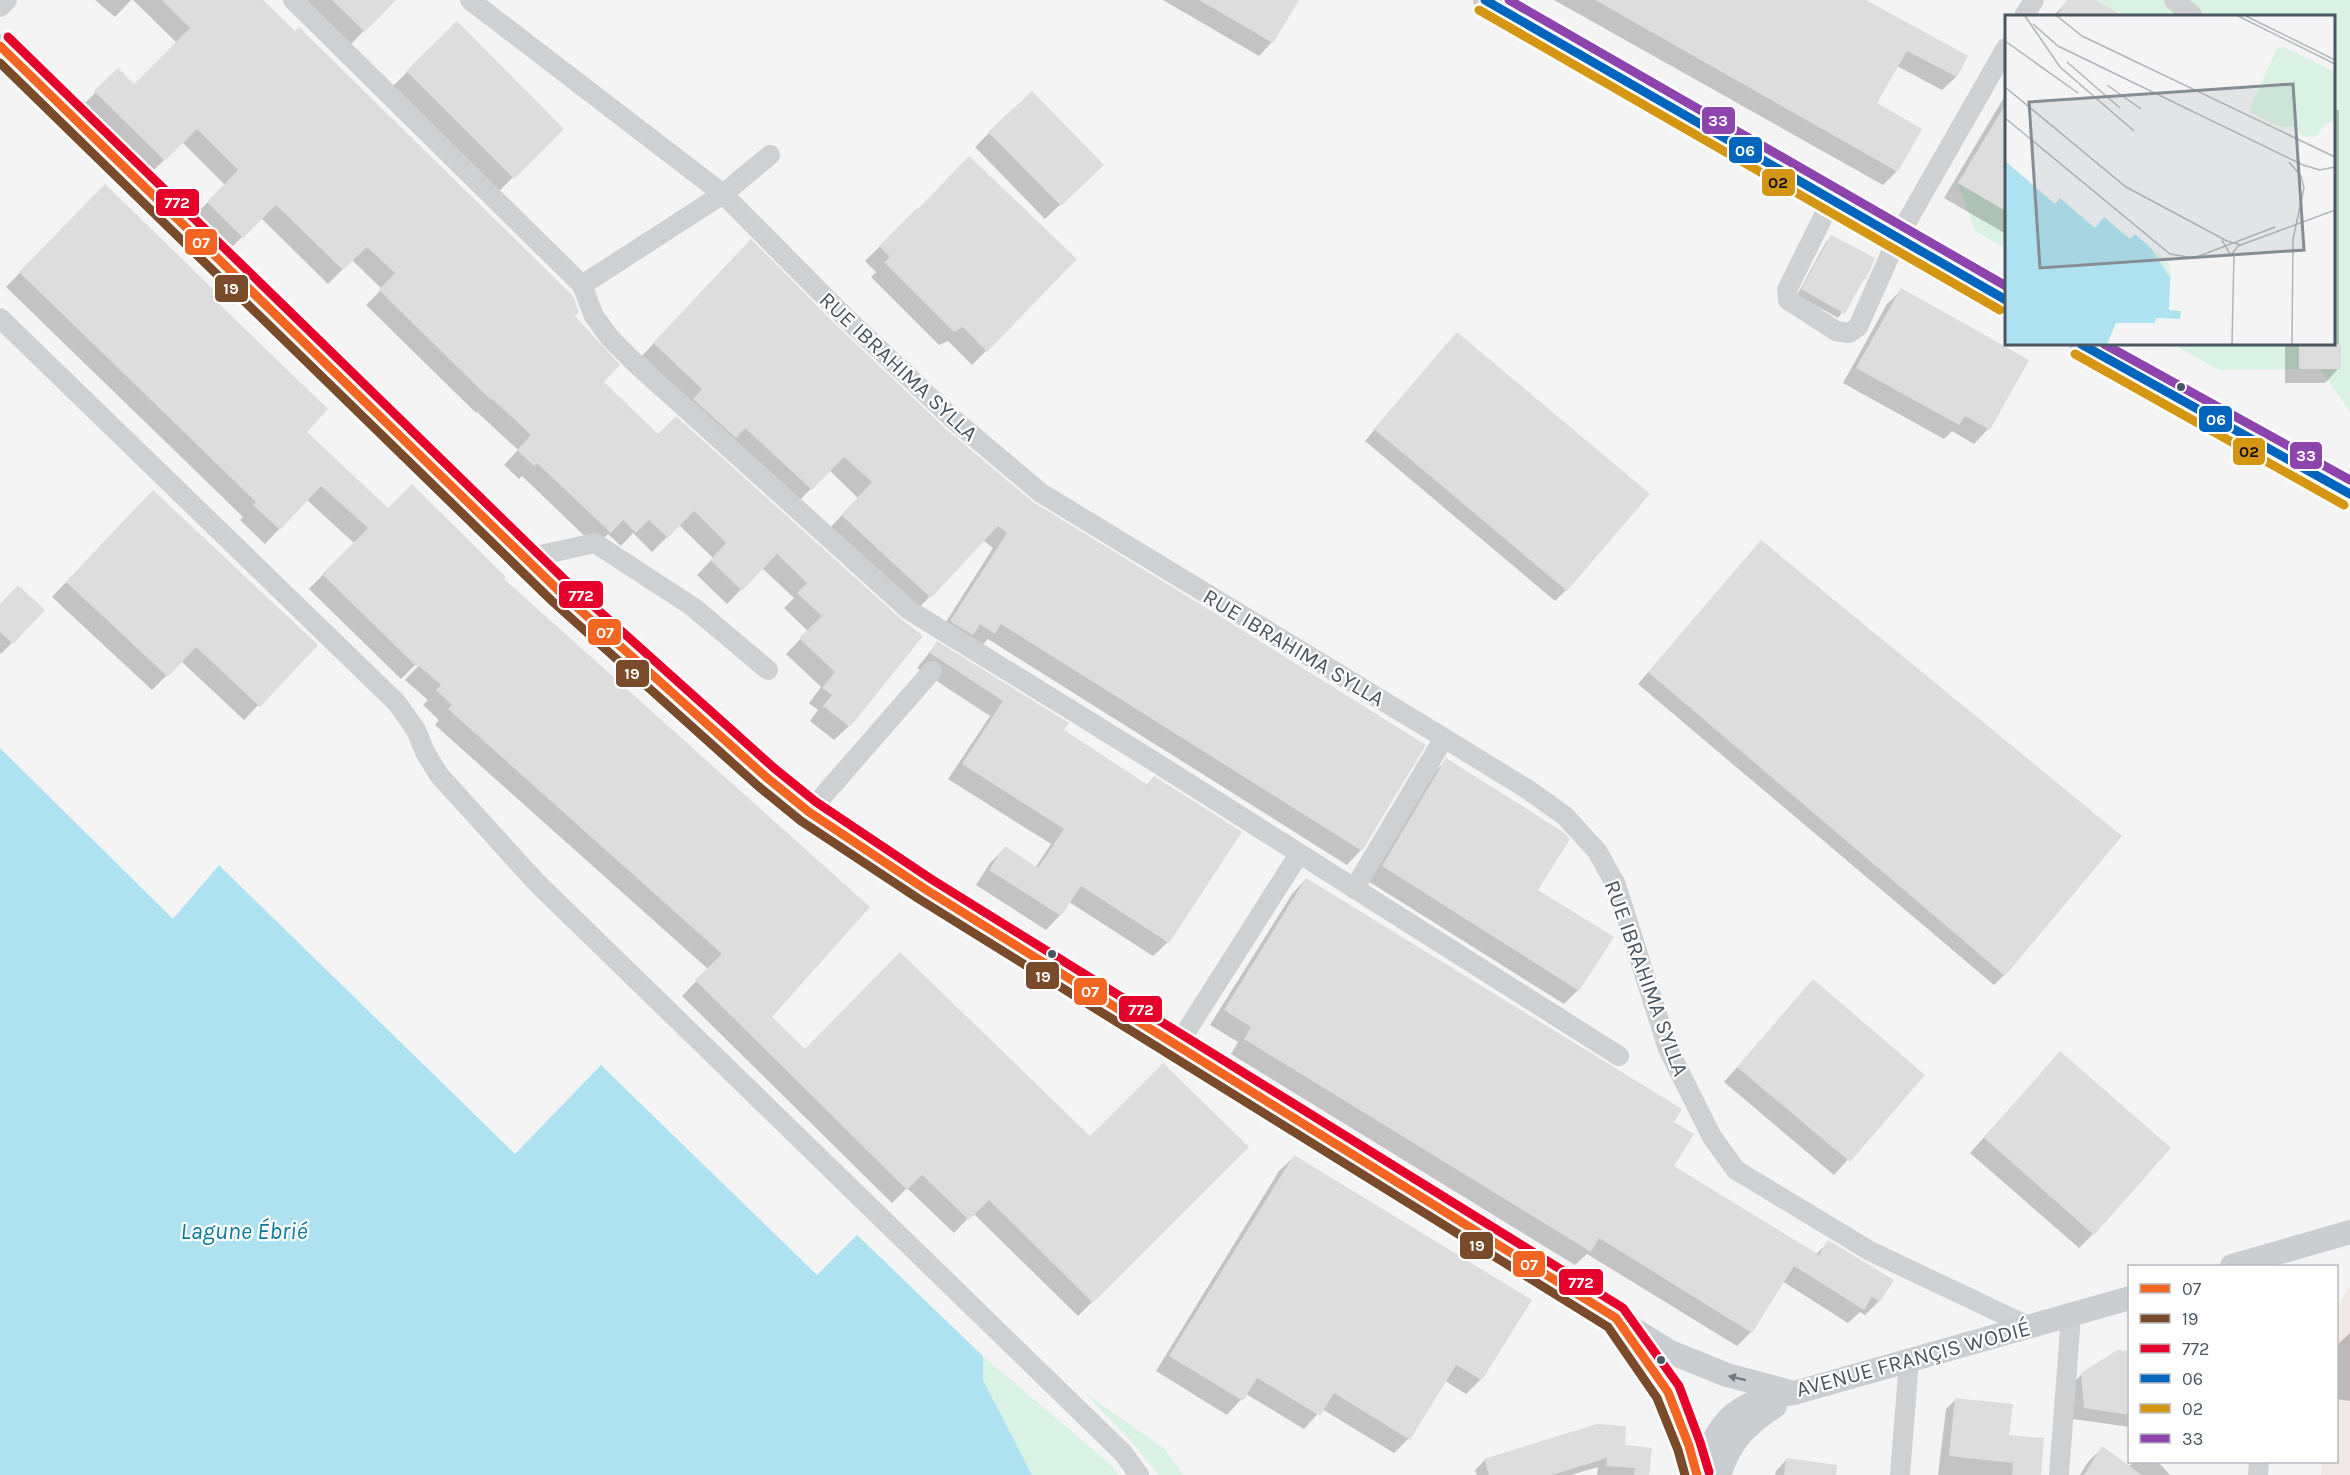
<svg xmlns="http://www.w3.org/2000/svg" width="2350" height="1475" viewBox="0 0 2350 1475" font-family="Karla,sans-serif">
<style>
.medical{fill:#f1e7e6}
.green{fill:#d9f2e3}
.water{fill:#aee2f0}
.shadow{fill:#0003}
.building{fill:#ddddde}
.lines{fill:none;stroke-linecap:round;stroke-linejoin:round}
.minor{stroke:#ced0d2;stroke-width:20}
.major{stroke:#caced1;stroke-width:24}
.bus-1-casing{stroke:#fff;stroke-width:14}
.bus-2-casing{stroke:#fff;stroke-width:14}
.bus-3-casing{stroke:#fff;stroke-width:14}
.bus-4-casing{stroke:#fff;stroke-width:14}
.bus-5-casing{stroke:#fff;stroke-width:14}
.bus-6-casing{stroke:#fff;stroke-width:14}
.bus-1{stroke:#f26522;stroke-width:9}
.bus-2{stroke:#7a4b2a;stroke-width:9}
.bus-3{stroke:#e4002b;stroke-width:9}
.bus-4{stroke:#0065bd;stroke-width:9}
.bus-5{stroke:#d49613;stroke-width:9}
.bus-6{stroke:#8e44ad;stroke-width:9}
.oneway{fill:#707a83}
.bus-dot{fill:#4a5661;stroke:#fff;stroke-width:2}
.labels{text-anchor:middle;stroke-width:4.5;stroke-linejoin:round;paint-order:stroke}
.street-label{font-size:22px;fill:#4a5661;stroke:#fff}
.water-label{font-size:24px;font-style:italic;fill:#0c7c9b;stroke:#fff}
.inset-road{fill:none;stroke:#b0b5b9;stroke-width:1.5}
.view{fill:#868d94;fill-opacity:0.15;stroke:#868d94;stroke-width:3}
.inset-edge{fill:none;stroke:#4a5661;stroke-width:3}
.line-badge{stroke:#fff;stroke-width:2}
.badge-label{font-size:16px;text-anchor:middle;font-weight:bold;fill:#fff}
.pale-badge-label{font-size:16px;text-anchor:middle;font-weight:bold;fill:#111}
</style>
<rect width="100%" height="100%" fill="#f4f4f4"/>
<path class="medical" d="M2350 1287V1475H2321L2322 1462H2336L2337 1307Z"/>
<path class="green" d="M2067 0H2350V412L2320 369 2219 370 2172 344H2334V16H2057Z
M2006 101V249L1975 231 1958 183Z
M983 1356 1111 1465 1119 1475H1032L983 1380Z
M1085 1393 1165 1449 1183 1475H1159L1133 1443Z"/>
<path class="water" d="M0 748 173 919 219 865 515 1154 601 1065 817 1275 857 1235 983 1356V1380L1032 1475H0Z"/>
<path class="shadow" d="M95 0H131L115 17Z
M133 0H261L573 316 601 382 658 436 900 620 849 726 834 740 810 721 818 710 809 703 821 687 786 654 808 631 784 608 794 598 762 568 727 604 697 575 713 558 679 525 652 552 633 533 621 546 608 534 595 546 522 476 519 479 504 465 518 450 477 412 476 413 366 305 382 289 352 260 328 284 261 218 228 251 193 217 225 185 182 142 150 174 81 107 118 70 134 86 177 43Z
M302 0H394L350 45Z
M1163 0H1297L1272 42 1259 56Z
M1554 0H1865L1966 57 1956 77 1942 90 1897 66 1875 104 1920 129 1897 171 1883 185Z
M2092 0 2120 16H2053L2068 1Z
M457 23 562 129 498 192 393 86Z
M2006 94V234L1944 198Z
M2334 110H2339V368L2325 383H2285V344H2334Z
M989 133 1087 179 1045 219 975 147Z
M105 186 213 301 305 432 388 510 502 579 770 1017 805 1051 1090 1138 1246 1147 1078 1316 973 1213 954 1233 907 1188 892 1203 682 996 708 969 435 725 439 720 423 705 428 700 405 680 422 662 420 660 401 679 309 589 354 543 307 500 265 544 240 520 243 517 6 287Z
M917 210 986 351 972 365 948 341 939 345 871 277 876 272 865 261Z
M1832 236 1874 259 1865 278 1838 318 1797 295 1826 242Z
M736 255 1361 850 1347 865 988 639 980 647 937 636 993 548 983 540 916 611 828 530 858 498 829 470 797 503 640 358Z
M1901 290 2027 361 1988 429 1974 444 1952 431 1944 439 1843 383 1887 304Z
M1446 345 1566 590 1555 601 1365 441Z
M138 506 316 645 244 720 181 661 152 690 52 597Z
M1761 542 2004 975 1994 985 1638 684Z
M0 605 43 610 1 654 0 652Z
M937 643 1062 731 1146 786 1154 777 1168 942 1153 956 1069 902 1060 915 1046 930 976 885 990 863 1005 848 1035 868 1051 844 948 779 990 716 917 668Z
M1446 760 1536 890 1578 990 1564 1004 1368 881 1432 775Z
M1306 879 1672 1122V1167L1815 1255 1829 1242 1879 1301 1865 1315 1860 1312 1848 1323 1782 1281 1751 1332 1737 1346 1587 1254 1575 1265 1231 1054 1238 1042 1210 1025 1292 894Z
M1813 981 1923 1075 1834 1175 1724 1082Z
M2046 1068 2093 1234 2079 1248 1970 1153Z
M1294 1157 1530 1300 1481 1379 1466 1394 1444 1380 1408 1439 1394 1453 1322 1409 1304 1429 1246 1394 1227 1415 1156 1371 1279 1171Z
M2349 1334H2350V1401L2336 1399 2338 1344Z
M2130 1352V1427L2073 1419 2070 1386 2081 1375Z
M1956 1399 2008 1436 2039 1475H1938L1946 1409Z
M1623 1447 1648 1475H1597L1598 1467 1571 1475H1477L1475 1470 1485 1460Z
M2102 1448 2127 1466 2138 1462H2158L2170 1475H2080L2088 1462Z
M1786 1460 1830 1475H1775L1776 1471Z"/>
<path class="building" d="M162 0H263L295 31 299 27 573 296 579 312 575 316 620 365 604 382 658 434 676 416 901 619 923 636 850 727 823 706 832 695 822 688 835 672 799 638 822 616 797 593 807 583 777 554 742 591 710 560 726 543 694 511 668 538 649 520 636 533 623 520 611 533 537 463 534 466 517 450 531 435 492 399 491 400 379 290 395 273 367 247 343 270 276 205 243 238 207 202 238 170 197 129 165 161 94 91 118 68 134 84 190 28Z
M332 0H396L365 32Z
M1199 0H1299L1273 43Z
M1595 0H1866L1968 56 1957 77 1907 51 1877 103 1922 129 1898 172Z
M2067 0H2095L2123 16H2057Z
M457 21 564 129 514 179 406 71Z
M1032 91 1104 165 1061 206 988 132Z
M2007 101V212L1958 183Z
M969 156 1077 259 987 352 963 327 954 332 884 262 890 257 879 246 917 208 918 209Z
M105 184 220 296 216 301 328 409 307 432 388 508 412 484 506 577 504 579 870 907 772 1017 805 1049 900 952 1090 1136 1163 1063 1249 1147 1093 1303 989 1200 969 1220 922 1175 907 1190 695 980 722 954 448 709 452 705 436 690 441 685 418 665 416 666 322 574 368 528 321 486 280 530 253 505 256 502 19 272Z
M1831 235 1875 258 1866 279 1864 278 1845 314 1801 289Z
M751 239 835 324 945 428 1033 502 1213 612 1426 745 1362 851 1001 624 995 634 980 624 973 635 950 621 1007 533 998 526 931 598 841 515 872 482 844 457 812 490 745 428 736 438 693 399 702 389 653 343Z
M1901 288 2029 360 1990 430 1965 416 1959 425 1856 368Z
M1457 332 1650 494 1567 591 1374 429Z
M2299 344H2341V369H2299Z
M153 490 318 645 260 707 196 647 168 677 66 582Z
M1761 540 2122 836 2005 976 1648 672Z
M18 585 45 610 13 644 0 632V604Z
M937 641 1069 723 1064 730 1148 785 1154 776 1242 832 1169 943 1081 886 1061 916 989 870 1005 846 1038 868 1064 829 962 764 1003 701 930 653Z
M1446 758 1563 832 1570 839 1538 890 1614 937 1579 991 1382 866Z
M1306 878 1682 1109 1674 1122 1694 1134 1674 1166 1819 1255 1828 1240 1894 1280 1880 1302 1872 1297 1864 1310 1794 1266 1752 1333 1599 1238 1591 1252 1244 1039 1251 1027 1224 1010Z
M1813 979 1925 1075 1850 1162 1737 1067Z
M2060 1051 2171 1148 2094 1235 1984 1138Z
M1294 1155 1532 1300 1482 1380 1456 1365 1410 1440 1334 1393 1320 1416 1257 1378 1243 1401 1169 1356Z
M2117 1350 2130 1351V1415L2084 1408 2081 1373Z
M1955 1398 2013 1404 2009 1435 2044 1438 2041 1475H2012L2013 1463 1949 1456Z
M1597 1424 1626 1426 1625 1445 1652 1448 1649 1475H1634L1635 1468 1606 1466 1607 1458 1552 1475H1489L1484 1459Z
M2102 1446 2142 1475H2084Z
M1786 1458 1837 1465 1836 1475H1784Z"/>
<g class="lines">
<path class="minor" d="M293 0 582 285 594 316 610 338 633 361 909 610 1155 762 1619 1056
M470 0 723 194 843 315 953 419 1041 493 1444 738 1527 789 1565 816 1597 851 1616 885 1668 1049 1712 1137 1736 1170 1870 1251 2030 1327
M2174 0 2193 16
M0 7 7 0
M2024 16 2034 0
M1832 199 1787 290 1788 300 1836 331 1849 333 1858 327 1898 237 2006 48
M582 285 723 194 770 155
M0 318 397 703 416 730 425 752 439 775 537 883 1123 1453 1139 1475
M527 558 595 543 693 607 768 670
M809 812 932 671
M1354 889 1444 738
M1177 1046 1299 854
M1900 1475 1909 1361
M2059 1475 2071 1316
M2258 1475 2259 1462"/>
<path class="major" d="M1485 0 2006 300
M0 46 560 592 766 777 809 812 925 889 1087 991 1670 1352 1727 1375 1794 1393
M2081 344 2173 397 2350 494
M2232 1266 2350 1232
M1624 1330 1668 1392 1689 1446 1697 1475
M1698 1475C1721 1418 1732 1403 1794 1393L2130 1298
M1719 1475C1731 1440 1745 1426 1775 1406"/>
<defs>
<path id="bus-1" d="M0 46 560 592 766 777 809 812 925 889 1616 1318 1668 1392 1689 1446 1697 1475"/>
<path id="bus-2" d="M0 63 552 601 758 786 801 821 919 899 1608 1327 1657 1398 1678 1450 1685 1475"/>
<path id="bus-3" d="M8 37 568 583 774 768 816 802 931 879 1623 1308 1679 1386 1700 1442 1709 1472"/>
<path id="bus-4" d="M1485 0 2006 300
M2081 344 2350 494"/>
<path id="bus-5" d="M1479 10 2000 310
M2075 354 2344 505"/>
<path id="bus-6" d="M1509 0 2006 286
M2104 344 2350 480"/>
</defs>
<use href="#bus-1" class="bus-1-casing"/>
<use href="#bus-2" class="bus-2-casing"/>
<use href="#bus-3" class="bus-3-casing"/>
<use href="#bus-4" class="bus-4-casing"/>
<use href="#bus-5" class="bus-5-casing"/>
<use href="#bus-6" class="bus-6-casing"/>
<use href="#bus-1" class="bus-1"/>
<use href="#bus-2" class="bus-2"/>
<use href="#bus-3" class="bus-3"/>
<use href="#bus-4" class="bus-4"/>
<use href="#bus-5" class="bus-5"/>
<use href="#bus-6" class="bus-6"/>
</g>
<defs><path id="oneway-solid" d="M-6-.8H1V-3.2L6.5 0L1 3.2V.8H-6Z" transform="scale(1.5)"/></defs>
<use class="oneway" href="#oneway-solid" transform="translate(1737 1378) rotate(-166)"/>
<g class="bus-dot">
<circle cx="2181" cy="387" r="5"/>
<circle cx="1052" cy="954" r="5"/>
<circle cx="1661" cy="1360" r="5"/>
</g>
<g class="labels">
<g class="street-label">
<text transform="translate(899 366) rotate(43)" y="8">RUE IBRAHIMA SYLLA</text>
<text transform="translate(1294 647) rotate(31)" y="8">RUE IBRAHIMA SYLLA</text>
<text transform="translate(1647 978) rotate(70)" y="8">RUE IBRAHIMA SYLLA</text>
<text transform="translate(1913 1358) rotate(-15)" y="8">AVENUE FRANÇIS WODIÉ</text>
</g>
<g class="water-label">
<text x="244" y="1239">Lagune Ébrié</text>
</g>
</g>
<g transform="translate(2005 15)">
<rect width="330" height="330" fill="#f4f4f4"/>
<path d="M279 32 330 57V107L322 108 310 122 298 121 287 111 276 112 247 98 245 93 272 33ZM145 232 163 247 167 264 162 263Z" fill="#d9f2e3"/>
<path d="M0 146 50 189 55 183 90 213 99 202 125 224 130 219 145 232 165 263 164 295 176 296 175 304 151 303 150 308H111L102 329H0Z" fill="#aee2f0"/>
<path class="inset-road" d="M20 1 55 52 129 116M52 1 77 21 330 142M233 1 330 49M241 1 330 45M28 9 53 31 298 150 315 155 330 152M0 26 73 78M62 47 115 93M102 70 136 94M0 72 121 172 222 226 236 230M0 103 165 239 189 243 270 212M284 147 296 161 299 173 288 224 287 329M217 225 226 241M226 240 233 231 330 195M227 329 229 238"/>
<path class="view" d="M288 69 299 235 35 253 24 87Z"/>
<rect width="330" height="330" class="inset-edge"/>
</g>
<g class="line-badge">
<rect x="1701" y="106" width="35" height="29" rx="6" fill="#8e44ad"/>
<rect x="1728" y="136" width="35" height="28" rx="6" fill="#0065bd"/>
<rect x="1761" y="168" width="35" height="29" rx="6" fill="#d49613"/>
<rect x="155" y="188" width="45" height="29" rx="6" fill="#e4002b"/>
<rect x="184" y="228" width="34" height="28" rx="6" fill="#f26522"/>
<rect x="214" y="274" width="35" height="29" rx="6" fill="#7a4b2a"/>
<rect x="2198" y="405" width="35" height="28" rx="6" fill="#0065bd"/>
<rect x="2232" y="437" width="34" height="29" rx="6" fill="#d49613"/>
<rect x="2289" y="441" width="34" height="29" rx="6" fill="#8e44ad"/>
<rect x="558" y="580" width="46" height="29" rx="6" fill="#e4002b"/>
<rect x="587" y="618" width="35" height="28" rx="6" fill="#f26522"/>
<rect x="615" y="659" width="35" height="29" rx="6" fill="#7a4b2a"/>
<rect x="1025" y="961" width="35" height="29" rx="6" fill="#7a4b2a"/>
<rect x="1073" y="977" width="35" height="29" rx="6" fill="#f26522"/>
<rect x="1118" y="995" width="45" height="28" rx="6" fill="#e4002b"/>
<rect x="1459" y="1231" width="35" height="29" rx="6" fill="#7a4b2a"/>
<rect x="1512" y="1250" width="34" height="28" rx="6" fill="#f26522"/>
<rect x="1558" y="1268" width="46" height="28" rx="6" fill="#e4002b"/>
</g>
<g class="badge-label">
<text x="1718" y="126">33</text>
<text x="1745" y="156">06</text>
<text x="177" y="208">772</text>
<text x="201" y="248">07</text>
<text x="231" y="294">19</text>
<text x="2216" y="425">06</text>
<text x="2306" y="461">33</text>
<text x="581" y="601">772</text>
<text x="605" y="638">07</text>
<text x="632" y="679">19</text>
<text x="1043" y="982">19</text>
<text x="1090" y="997">07</text>
<text x="1141" y="1015">772</text>
<text x="1477" y="1251">19</text>
<text x="1529" y="1270">07</text>
<text x="1581" y="1288">772</text>
</g>
<g class="pale-badge-label">
<text x="1778" y="188">02</text>
<text x="2249" y="457">02</text>
</g>
<rect x="2128" y="1265" width="210" height="198" fill="#ffffff" stroke="#b7bbc0" stroke-width="1.5"/>
<rect x="2140" y="1284" width="30" height="9" fill="#f26522" stroke="#b7bbc0" stroke-width="1.5"/>
<text x="2182" y="1295" font-size="18" fill="#4a5661">07</text>
<rect x="2140" y="1314" width="30" height="9" fill="#7a4b2a" stroke="#b7bbc0" stroke-width="1.5"/>
<text x="2182" y="1325" font-size="18" fill="#4a5661">19</text>
<rect x="2140" y="1344" width="30" height="9" fill="#e4002b" stroke="#b7bbc0" stroke-width="1.5"/>
<text x="2182" y="1355" font-size="18" fill="#4a5661">772</text>
<rect x="2140" y="1374" width="30" height="9" fill="#0065bd" stroke="#b7bbc0" stroke-width="1.5"/>
<text x="2182" y="1385" font-size="18" fill="#4a5661">06</text>
<rect x="2140" y="1404" width="30" height="9" fill="#d49613" stroke="#b7bbc0" stroke-width="1.5"/>
<text x="2182" y="1415" font-size="18" fill="#4a5661">02</text>
<rect x="2140" y="1434" width="30" height="9" fill="#8e44ad" stroke="#b7bbc0" stroke-width="1.5"/>
<text x="2182" y="1445" font-size="18" fill="#4a5661">33</text>
</svg>
